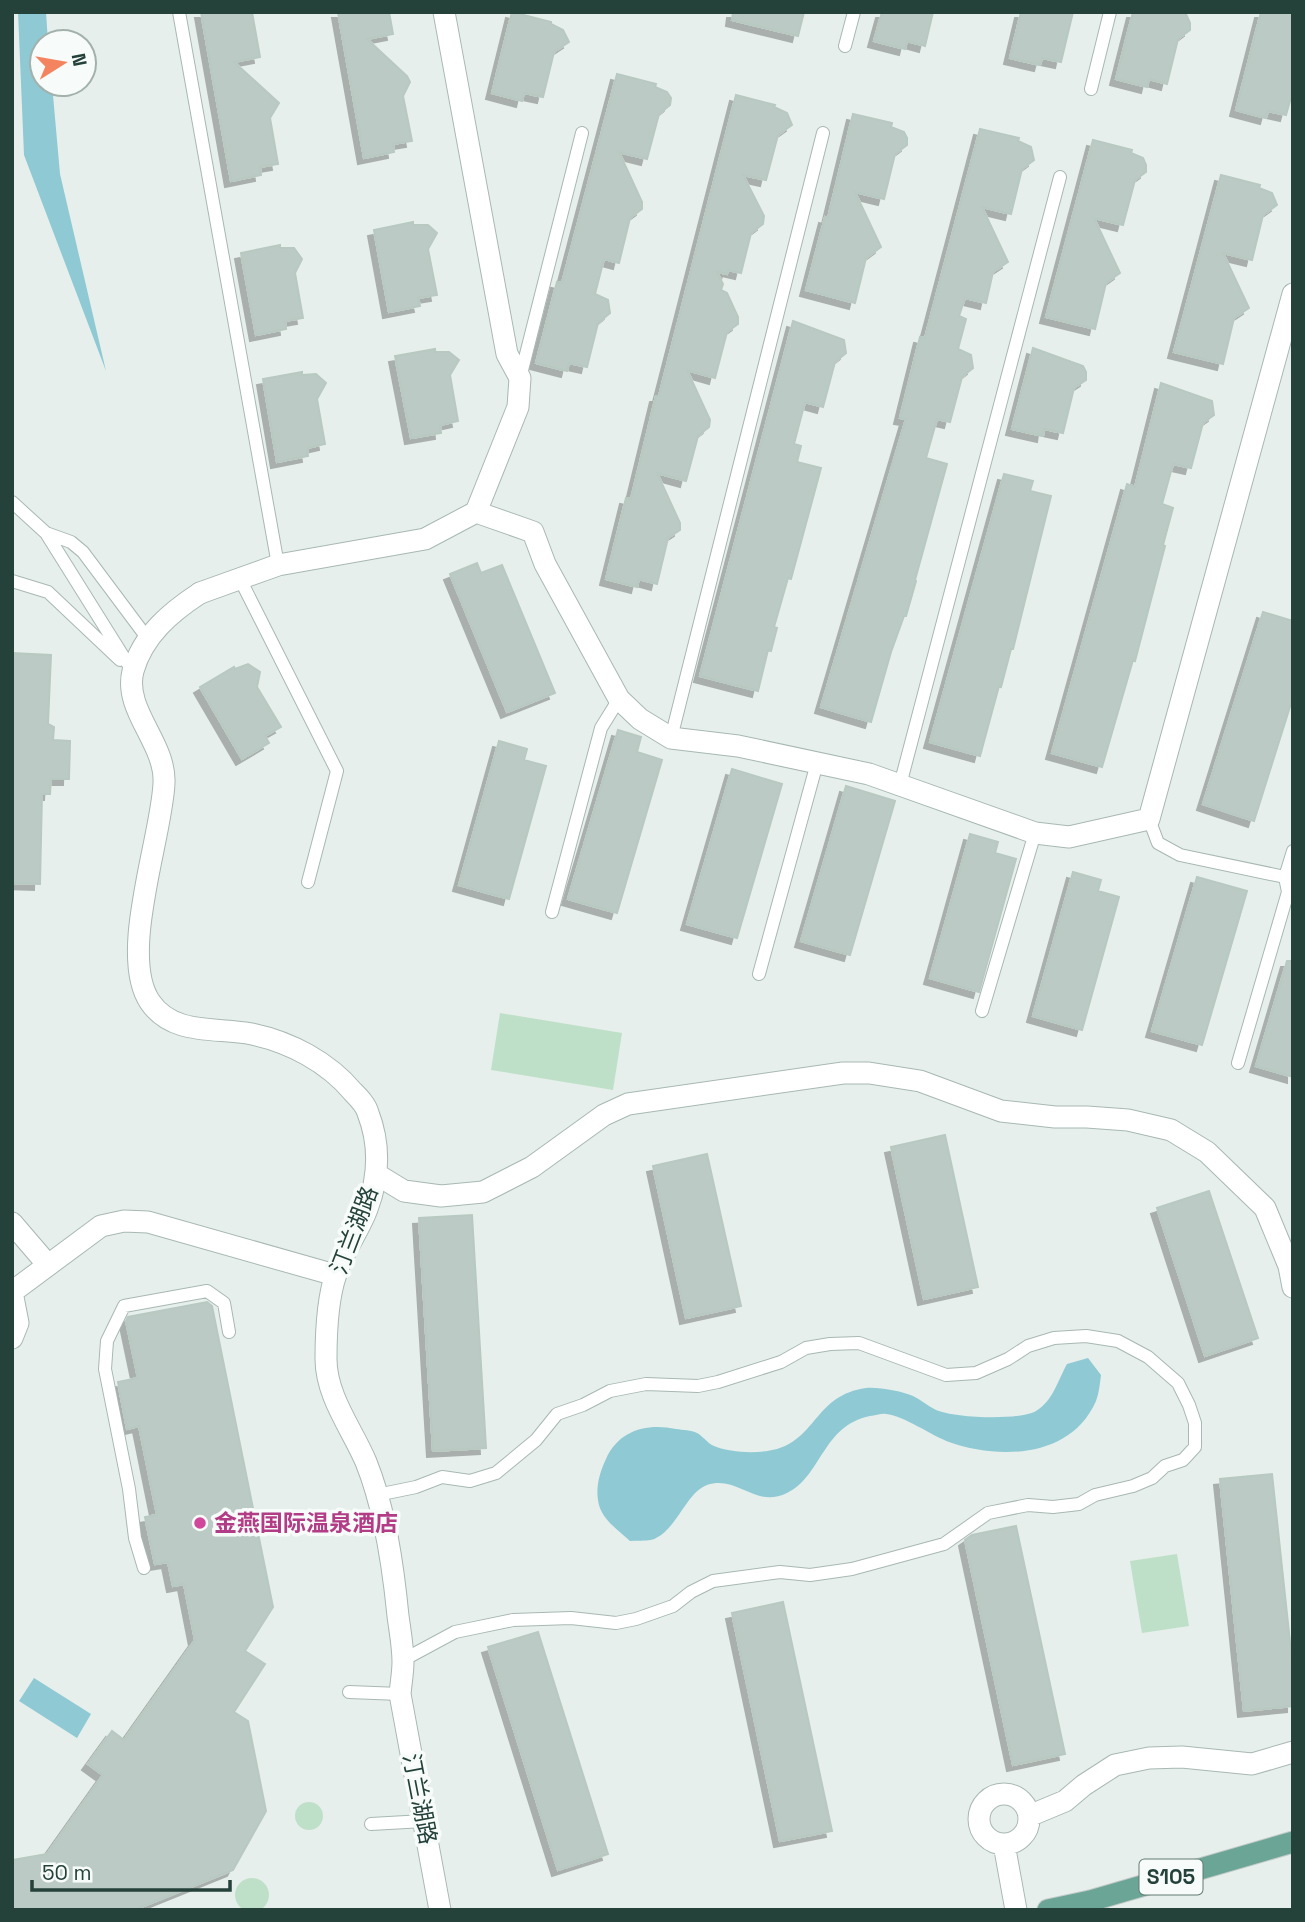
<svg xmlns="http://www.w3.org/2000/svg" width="1305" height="1922" viewBox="0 0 1305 1922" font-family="'Space Grotesk','Noto Sans SC',sans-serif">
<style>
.green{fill:#bfe0c8}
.water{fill:#8ec9d4}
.building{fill:#bbcac4;stroke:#b8c9c2;stroke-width:2;filter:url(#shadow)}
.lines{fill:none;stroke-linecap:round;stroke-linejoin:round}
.service-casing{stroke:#a8b8b2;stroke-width:14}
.minor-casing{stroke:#a8b8b2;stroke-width:23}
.tertiary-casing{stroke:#a8b8b2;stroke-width:23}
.primary-casing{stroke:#c2cac8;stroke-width:23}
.service{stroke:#fff;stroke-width:12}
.minor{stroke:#fff;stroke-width:21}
.tertiary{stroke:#fff;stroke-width:21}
.primary{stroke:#6aa596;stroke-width:21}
.hotel-dot{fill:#d1479c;stroke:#f7fbf9;stroke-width:2.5}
.labels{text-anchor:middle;stroke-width:7;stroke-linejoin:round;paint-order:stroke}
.shield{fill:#f7fbf9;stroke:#637a73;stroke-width:2}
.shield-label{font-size:21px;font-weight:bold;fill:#24423a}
.street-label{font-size:23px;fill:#24423a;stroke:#f7fbf9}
.hotel-label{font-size:23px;font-weight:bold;fill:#b23c85;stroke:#f7fbf9;text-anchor:start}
</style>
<defs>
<filter id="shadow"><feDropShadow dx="-6" dy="6" stdDeviation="0" flood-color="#0004"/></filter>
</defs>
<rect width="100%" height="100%" fill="#e6efeb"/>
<path class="green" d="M500 1013 622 1033 613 1090 491 1070Z
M1177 1554 1189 1626 1142 1633 1130 1561Z
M295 1816a14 14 0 1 1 28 0a14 14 0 1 1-28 0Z
M235 1895a17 17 0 1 1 34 0a17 17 0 1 1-34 0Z"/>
<path class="water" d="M18 12H46L48 42H42V84H52L60 174 106 371 24 155Z
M1088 1358 1101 1375C1100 1383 1099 1393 1096 1401 1071 1458 1000 1460 949 1442 930 1435 905 1416 886 1414 882 1413 875 1416 870 1416 822 1426 822 1476 787 1493 755 1509 738 1475 707 1485 687 1492 677 1528 656 1538 650 1542 638 1540 630 1541 619 1531 603 1520 599 1505 595 1489 599 1474 606 1459 619 1430 647 1423 676 1429 683 1430 691 1430 697 1433 703 1436 707 1443 714 1446 731 1453 759 1454 777 1449 817 1437 816 1395 866 1388 880 1387 900 1391 913 1396 921 1400 928 1406 936 1410 955 1418 1018 1421 1036 1411 1053 1401 1058 1380 1067 1364Z
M34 1678 91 1714 77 1738 19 1701Z"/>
<path class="building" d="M201 12H252L260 57 234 62 279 103 270 118 278 164 260 167 261 175 231 181Z
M338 12H389L393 34 367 39 407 76 410 82 403 96 412 141 393 144 394 152 364 158Z
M512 12 551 22V24L563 30 569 42 554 52 543 97 524 93 522 101 492 93Z
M733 12H804L798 36 732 20Z
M882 12H933L925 46 907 41 905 49 874 41Z
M1021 12H1073L1061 62 1042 58 1040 65 1010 58Z
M1133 12H1185L1190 23V30L1178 39 1167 84 1149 79 1147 87 1116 79Z
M1261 12H1293V90L1286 115 1268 111 1266 118 1236 110Z
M617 74 656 84 655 87 667 92 671 98 670 105 659 114 647 159 619 152 642 202V209L630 218 619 263 604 259 595 294 608 300 610 313 598 323 587 367 569 363 567 371 536 363 557 282 562 283Z
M736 95 775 105 774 107 787 113 792 125 778 135 766 180 743 175 764 216 763 224 751 233 741 273 728 270 727 274 717 272 723 284 721 290 727 293 738 317V324L727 332 715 378 687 370 710 420 709 427 698 436 686 481 657 473 680 523V530L668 538 657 584 639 579 637 587 606 579 626 498 631 499 656 396H659Z
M853 114 892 123 891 127 904 132 907 138V145L895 154 884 199 855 192 881 247 866 258 855 303 806 290 825 217 828 218Z
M980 129 1019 138 1018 141 1031 147 1034 160 1022 169 1011 214 982 207 1008 262 993 272 986 303 965 298 959 316 966 319 958 349 971 355 973 368 962 377 950 422 937 419 926 458 947 464 915 580 916 581 906 616H904L891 652 871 722 821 707 906 419 900 418 920 337 925 338Z
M1093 140 1132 150 1131 153 1143 158 1146 165V172L1135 180 1123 225 1094 218 1120 273 1106 283 1095 329 1046 317Z
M1221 175 1260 185 1259 188 1272 193 1277 205 1263 215 1252 260 1223 253 1249 308 1234 318 1223 364 1174 352Z
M413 222V225H428L437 233 428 249 437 295 418 298 420 306 389 312 374 230Z
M280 245V248H294L302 259 295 273 303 318 285 321 286 329 256 335 241 253Z
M793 321 844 340 846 353 835 362 823 407 805 402 794 444 801 446 797 462 821 468 791 579 788 578 774 627 777 628 771 651 768 650 758 691 700 676Z
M1033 348 1083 366 1086 372V380L1074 388 1063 433 1044 429 1043 436 1012 429Z
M435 349V352H449L459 360 450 375 458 421 440 425 441 433 411 438 395 356Z
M302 372V375L316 374 326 383 317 399 325 444 307 448 308 456 277 462 263 379Z
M1161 383 1212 401 1214 415 1203 423 1191 468 1173 464 1162 504 1173 508 1163 545 1165 546 1135 661 1133 660 1102 767 1052 753 1127 484 1135 487Z
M1004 474 1033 481 1030 491 1051 496 1013 649H1011L1001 687 999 686 980 756 930 742Z
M477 563 481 573 502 565 555 693 507 712 450 574Z
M1263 612 1293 621V697L1254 821 1203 804Z
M12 653 51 655 48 724 54 727 53 740 70 741 69 779H51L50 794H42L40 884 12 883Z
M248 664 260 672 257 687 281 727 265 736 269 743 242 759 200 687 234 667 235 669Z
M618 730 641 737 637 752 662 760 617 913 568 899Z
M499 741 527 749 524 760 546 766 509 899 459 885Z
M732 769 782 784 737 938 687 924Z
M846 786 895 801 850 955 801 941Z
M970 834 998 842 995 853 1016 859 979 992 930 978Z
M1073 872 1101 880 1098 891 1119 897 1082 1030 1033 1016Z
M1197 877 1247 891 1202 1045 1152 1031Z
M1287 961H1293V1077L1256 1066Z
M945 1135 978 1287 924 1299 891 1147Z
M707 1154 741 1306 686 1318 653 1166Z
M1209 1191 1258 1338 1205 1356 1157 1208Z
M472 1215 486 1448 433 1451 419 1218Z
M207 1302 212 1306 273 1607 245 1651 265 1664 234 1712 248 1721 266 1811 233 1870 134 1910H12V1860L47 1854 103 1775 88 1764 112 1731 124 1740 195 1640 184 1584 173 1586 168 1562 155 1564 145 1517 157 1515 139 1426 127 1429 118 1382 138 1378 126 1321 128 1317Z
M1272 1474 1293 1670V1706L1244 1711 1220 1479Z
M1016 1526 1065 1754 1013 1765 965 1540 972 1535Z
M783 1602 832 1831 780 1841 732 1613Z
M538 1632 608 1854 558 1870 488 1647Z"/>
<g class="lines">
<defs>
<path id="service" d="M179 12 278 565
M845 46 854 12
M1091 89 1110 12
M520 378 582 133
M12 502 46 533 133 672
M46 533 71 542 83 552 148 639
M240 579 337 771 308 882
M12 581 48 592 120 660
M671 738 823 133
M900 785 1060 177
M1149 819 1158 843 1180 855 1285 877 1288 892 1238 1063
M1285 877 1293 851
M552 912 601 728 619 699
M759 974 817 763
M982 1011 1035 833
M377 1495 416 1487 442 1477 470 1481 496 1473 536 1440 557 1414 583 1405 610 1391 646 1384 698 1386 718 1382 781 1362 806 1348 830 1344 859 1343 946 1375 976 1373 1008 1359 1028 1346 1054 1338 1086 1336 1118 1341 1148 1357 1178 1383 1189 1405 1195 1423V1447L1183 1460 1165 1466 1152 1478 1133 1486 1095 1495 1079 1504 1053 1507 1028 1505 988 1513 944 1544 852 1569 810 1575 780 1572 713 1581 691 1592 673 1606 636 1619 616 1623 571 1618 513 1620 455 1632 403 1660
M144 1568 135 1538 129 1489 105 1369 107 1341 124 1306 207 1291 224 1303 229 1332
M349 1692 400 1694
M371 1824 424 1821"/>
<path id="minor" d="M476 512 533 532 545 564 619 699 640 719 671 738 738 746 869 774 1035 833 1069 837 1149 819 1293 294
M200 593 278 565 425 539 476 512 518 407 520 378 507 354 444 12
M376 1174 404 1191 441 1196 483 1192 532 1167 604 1115 628 1104 843 1073H869L920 1081 1001 1111 1055 1117H1087L1128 1120 1171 1130 1207 1152 1265 1208 1289 1266 1293 1287
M12 1223 48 1265
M979 1819a25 25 0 1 1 50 0a25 25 0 1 1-50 0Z
M1029 1816 1065 1801 1084 1785 1115 1765 1149 1758 1182 1757 1252 1764 1293 1752
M1004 1844 1016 1910"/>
<path id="tertiary" d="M200 593C171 612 143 635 133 671 123 710 166 743 164 783 162 837 118 955 150 1002 173 1036 217 1027 252 1034 290 1042 328 1062 353 1092 359 1098 366 1105 368 1113 380 1144 379 1177 367 1209 359 1231 343 1251 336 1274 327 1300 326 1332 326 1359 326 1396 352 1429 366 1462 385 1509 393 1565 398 1616 400 1631 403 1647 403 1662 403 1672 401 1683 400 1694L440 1910
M12 1292 101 1226 124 1221 148 1222 335 1275
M12 1292 18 1323 12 1338"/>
<path id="primary" d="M1048 1910 1090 1901 1293 1842"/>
</defs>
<use href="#service" class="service-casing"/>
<use href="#minor" class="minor-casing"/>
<use href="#tertiary" class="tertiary-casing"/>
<use href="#primary" class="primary-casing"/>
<use href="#service" class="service"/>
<use href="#minor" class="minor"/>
<use href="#tertiary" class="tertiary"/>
<use href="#primary" class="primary"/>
</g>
<circle class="hotel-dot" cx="200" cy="1523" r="7"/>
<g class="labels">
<rect class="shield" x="1139.5" y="1859.5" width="63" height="35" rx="5"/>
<g class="shield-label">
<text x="1171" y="1884">S105</text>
</g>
<g class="street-label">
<text transform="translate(354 1230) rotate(-69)" y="8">汀兰湖路</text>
<text transform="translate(420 1799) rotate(79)" y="8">汀兰湖路</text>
</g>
<g class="hotel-label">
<text x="214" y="1531">金燕国际温泉酒店</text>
</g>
</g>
<rect width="1305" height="1922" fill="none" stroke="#24423a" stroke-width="28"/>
<g transform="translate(63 63) rotate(79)"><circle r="33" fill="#f7fbf9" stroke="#a3b1ad" stroke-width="2"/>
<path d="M0-5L12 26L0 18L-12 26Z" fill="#f4845f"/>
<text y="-10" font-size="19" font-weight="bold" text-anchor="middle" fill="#24423a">N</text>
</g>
<path d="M32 1880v10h198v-10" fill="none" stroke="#24423a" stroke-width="3.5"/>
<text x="42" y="1880" font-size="21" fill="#24423a" stroke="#f7fbf9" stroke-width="5" paint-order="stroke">50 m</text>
</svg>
